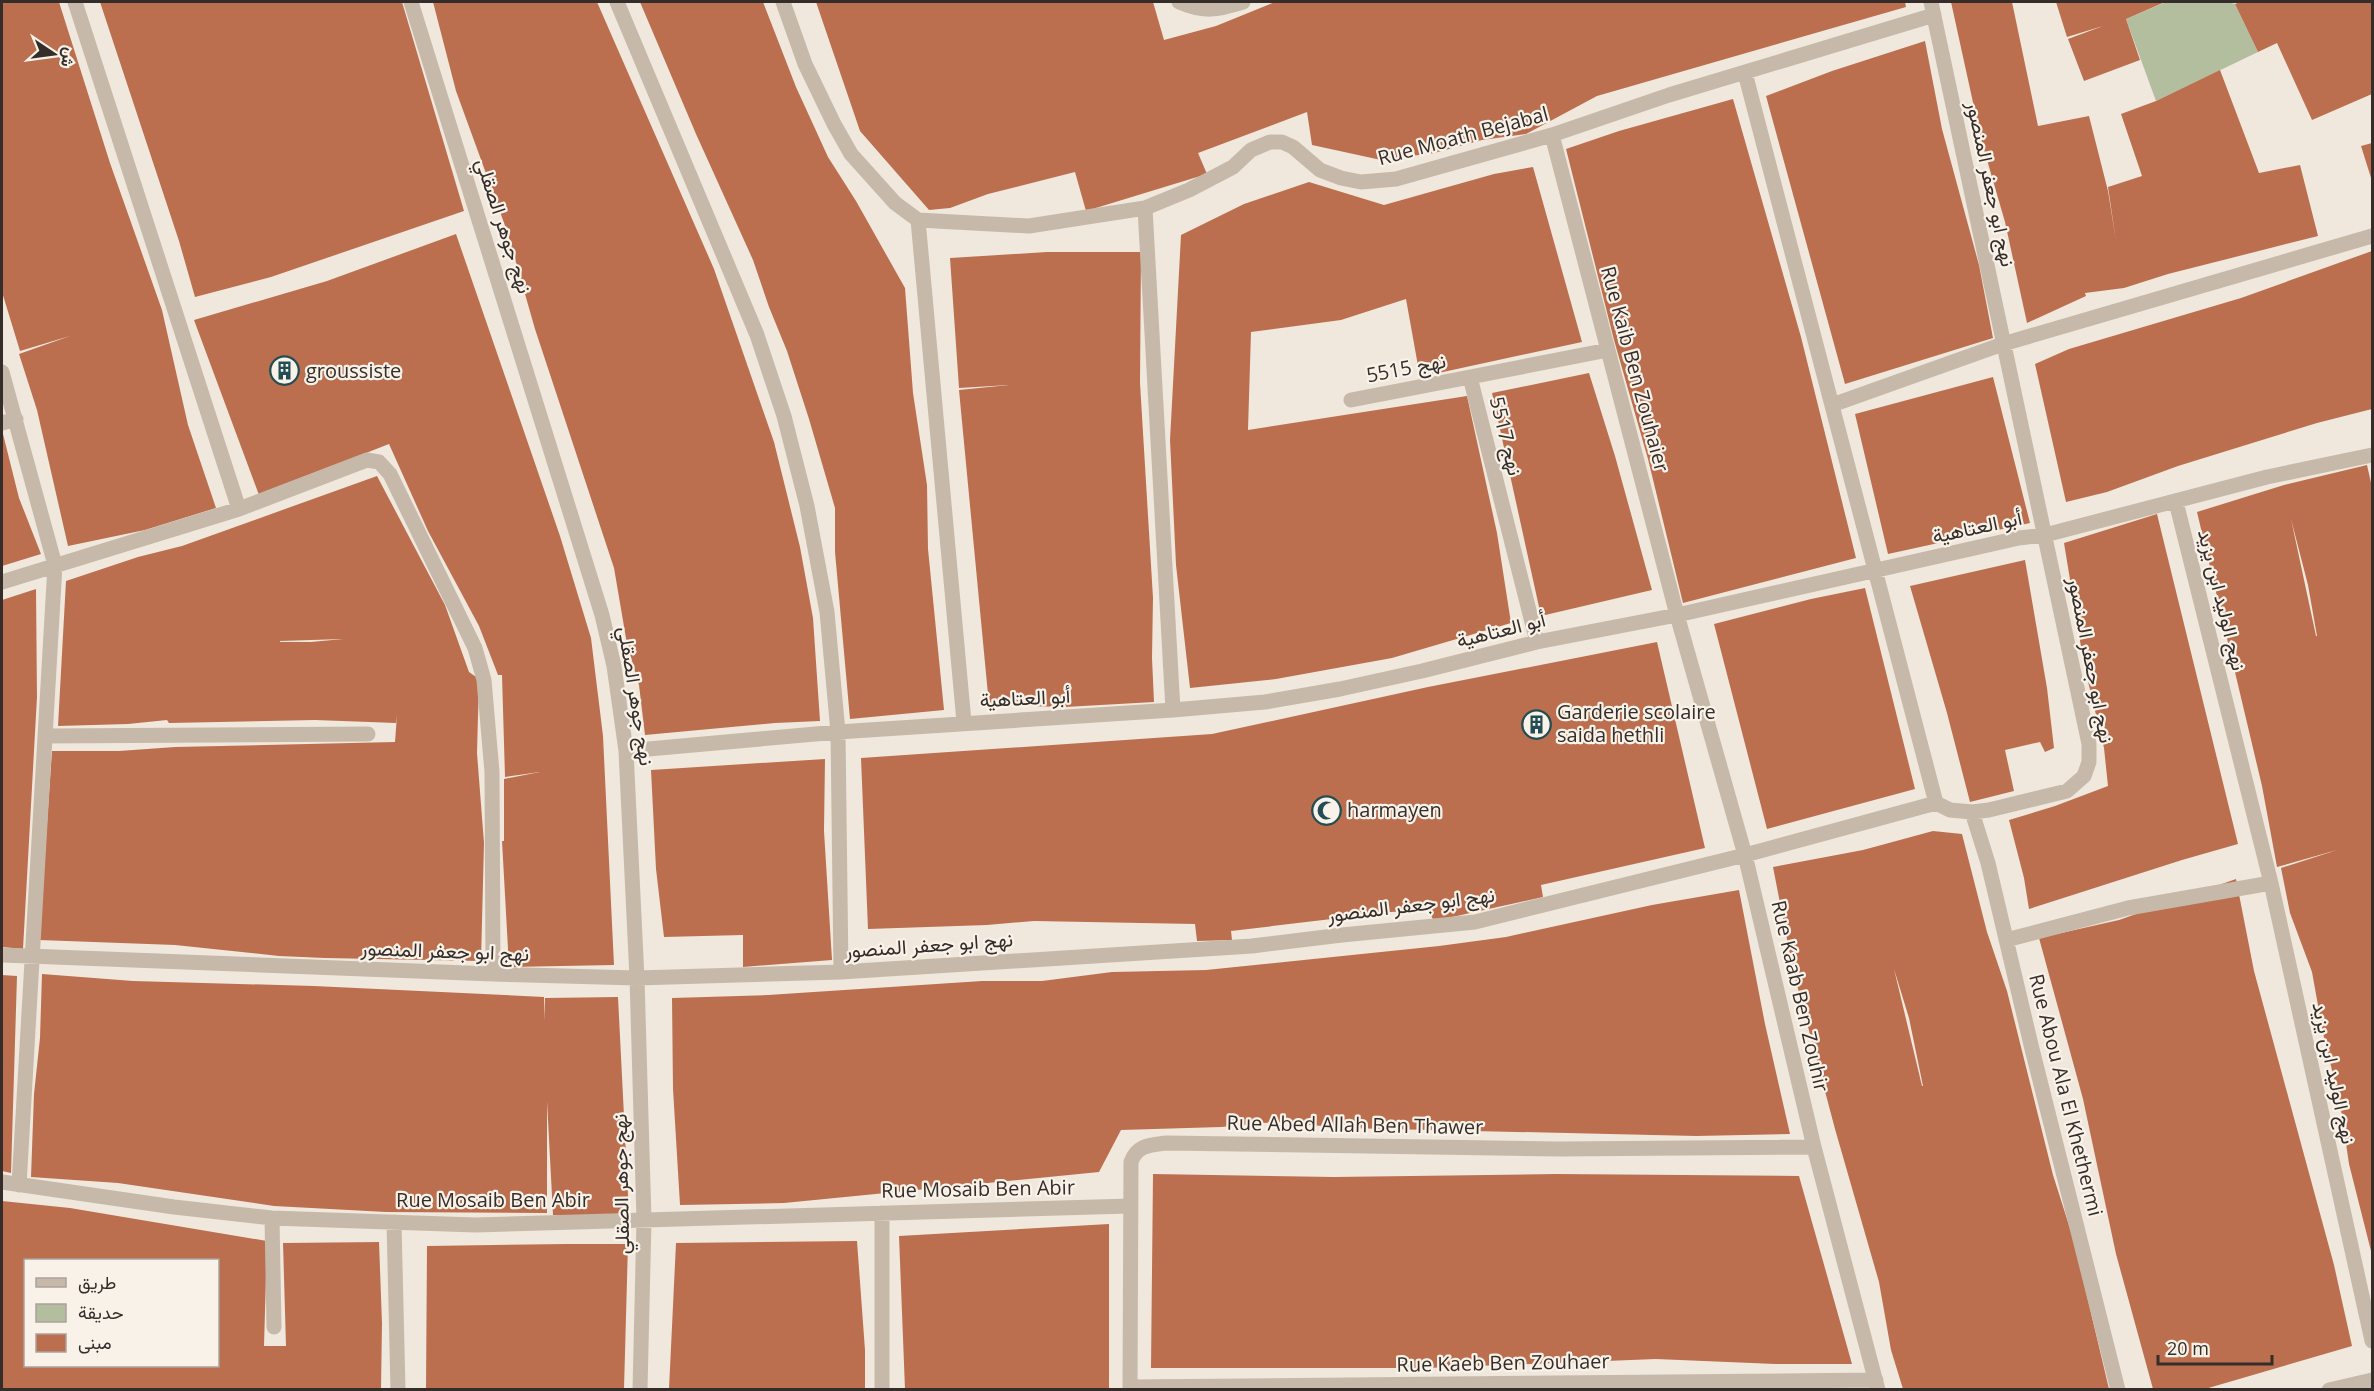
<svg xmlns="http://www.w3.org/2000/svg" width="2374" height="1391" viewBox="0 0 2374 1391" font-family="'Open Sans',Vazirmatn,sans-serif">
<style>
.green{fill:#b2be9e}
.building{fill:#bc6f4f;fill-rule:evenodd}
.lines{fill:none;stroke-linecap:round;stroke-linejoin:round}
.minor{stroke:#c7b9aa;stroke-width:15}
.labels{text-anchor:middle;stroke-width:4.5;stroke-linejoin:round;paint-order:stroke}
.street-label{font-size:20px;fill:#352d29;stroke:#f8f2e9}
.poi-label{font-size:20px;fill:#352d29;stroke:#f8f2e9;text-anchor:start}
</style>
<rect width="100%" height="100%" fill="#f0e8dd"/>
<path class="green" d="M2166 2H2228L2235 4 2258 52 2156 101 2126 19Z"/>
<path class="building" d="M2 2H59L110 163 162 310 188 425 216 508 145 530 68 546 37 410 19 354 70 336 20 351 2 292Z
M100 2H402L464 211 271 277 195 297 179 241Z
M433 2H597L714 269 774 442 800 547 813 618 820 721 775 723 645 735 639 685 627 644 614 568 535 329 507 231 456 91Z
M640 2H763L796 87 828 157 856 201 905 288 913 393 927 485 928 549 944 710 850 719 835 552V508L809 419 787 351 769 307 753 260 696 134Z
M816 2H1153L1164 40 1216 26 1275 2H1905L1906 7 1597 96 1526 134 1482 140 1434 153 1381 160 1312 145 1307 112 1198 153 1207 174 1086 211 1075 172 988 194 950 208 929 210 860 131Z
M1951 2H2012L2038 126 2089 116 2108 191 2116 241 2108 187 2142 176 2121 114 2156 101 2220 70 2259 173 2300 165 2318 236 2168 274 2124 288 2085 293 2086 296 2027 323 2005 222 1981 139Z
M2056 2H2165L2126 19 2140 60 2084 81 2068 39 2103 26 2067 37Z
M2240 2H2372V94L2312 120 2277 43 2258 52 2235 4Z
M1925 41 1942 129 1979 265 1993 338 1845 384 1766 96 1832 71Z
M1733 99 1801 337 1856 558 1683 603 1648 459 1614 340 1566 149 1619 131Z
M2372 143V181L2361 146Z
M1533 167 1582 342 1420 377 1406 299 1341 320 1251 332 1248 430 1467 396 1497 533 1511 623 1392 658 1276 679 1190 688 1176 565 1170 440 1181 235 1244 204 1309 182 1384 205 1494 174Z
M456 234 560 536 591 638 603 736 614 965 509 967 502 841H504V779L540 772 505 777 502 675H498L479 626 428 531 389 444 259 495 194 320 327 281Z
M2372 251V409L2317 423 2178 466 2107 492 2066 502 2035 364 2069 349 2241 298Z
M1047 252H1141L1140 383 1153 598 1152 658 1154 702 1065 707 989 705 959 390 1009 385 959 388 950 258Z
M1589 373 1615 456 1652 590 1541 616 1492 393Z
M1993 377 2030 523 1888 554 1855 414Z
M2 430 19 498 41 554 2 566Z
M2367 465 2372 487 2371 1251 2349 1164 2340 1103 2323 1033 2312 972 2290 913 2281 868 2337 850 2277 867 2262 786 2197 512 2284 485ZM2291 519 2308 585 2317 636H2316Z
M377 476 445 605 469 672 479 679 477 753 484 843 481 961 325 958 279 956 175 945 39 940 52 751H119L175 747 395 742 397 715 396 723 315 720 169 723 167 720 128 724 58 726 66 581 138 557 182 546ZM343 639 311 642H280V641Z
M2157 514 2238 844 2182 860 2029 909 2024 878 2009 820 2055 806 2108 786 2104 748 2084 665 2064 543Z
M2025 560 2047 688 2054 748 2045 752 2040 742 2005 750 2014 791 1970 802 1947 713 1910 586Z
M1865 588 1915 789 1767 829 1714 624 1811 599Z
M36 589 37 697 23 949 2 947V600Z
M1657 642 1705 848 1541 885 1543 897 1434 921 1428 910 1391 912 1231 931 1232 940 1197 941 1195 924 1034 921 987 925 868 929 861 758 1212 734 1428 687Z
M825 759 824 831 832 960 743 967V935L664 937 656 869 651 770Z
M1933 831 1962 834 1987 932 2007 991 2053 1175 2074 1241 2109 1389H1903L1891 1350 1879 1282 1835 1129 1793 970 1773 867 1863 850ZM1894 969 1909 1018 1923 1086H1922Z
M2236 879 2254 971 2334 1265 2352 1346 2205 1389H2153L2116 1254 2083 1099 2039 938 2119 920Z
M1739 890 1765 1024 1790 1134 1696 1136 1345 1128 1276 1122 1221 1127 1121 1130 1099 1172 784 1203 680 1205 673 1089 672 998 768 995 982 981H1042L1112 972 1206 970 1439 946 1506 937 1652 905Z
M42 974 133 981 314 986 544 997V1021L545 998 618 997 629 1215H553L547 1101V1213L386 1212 274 1206 118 1183 31 1177 34 1094 40 1038Z
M2 975 17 976 11 1173 2 1171Z
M1153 1174 1334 1177 1556 1174 1799 1176 1852 1364H1775L1656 1359 1427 1368H1151Z
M2 1201 70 1208 267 1241 264 1346H286L283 1243 379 1242 382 1323 381 1389H2ZM26 1260H218V1366H26Z
M1109 1224V1389H905L899 1236Z
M857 1241 865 1350V1389H669L676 1243Z
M567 1244H628L624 1389H426L427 1246Z"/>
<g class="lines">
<path class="minor" d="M75 2 239 509
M411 2 602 615 614 666 626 751 637 978 644 1220 640 1390
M617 2 757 335 784 416 807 506 827 612 838 732 841 972
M783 2 805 64 834 124 851 154 895 203 918 220 1029 226 1145 208 1189 190 1233 167 1251 150 1270 142H1282L1293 147 1320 170 1341 178 1361 182 1396 179 1552 135 1669 95 1934 15
M1179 2C1204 13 1217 10 1243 2
M1745 73 1936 803
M1552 135 1677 615 1745 855 1814 1147 1878 1390
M1145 208 1173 710
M918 220 964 722
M2 372 55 565 19 1185
M1351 400 1470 377
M1832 405 2003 344 2372 236
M2 423 16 419
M2176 502 2271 883 2372 1341
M2 582 239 509 367 460 379 462 390 474 475 648 484 680 492 772 493 974
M1537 642 1470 377 1608 350
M46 736 368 734
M626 751 838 732 1173 710 1265 702 1340 689 1422 671 1537 642 1677 615 2019 538 2045 535 2267 477 2372 455
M1972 812 1988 863 2032 1049 2118 1390
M2006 940 2128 908 2271 883
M2 955 493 974 637 978 841 972 1252 946 1342 935 1475 922 1745 855 1936 803 1950 810 1972 812 1989 810 2067 791 2084 776 2089 762V744L1931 2
M2 1182 174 1207 272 1218 475 1225 1130 1206
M882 1213V1390
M272 1218 274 1327
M394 1222 398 1390
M1130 1387 1876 1380
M1130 1390 1131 1162C1137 1145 1150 1145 1166 1143L1559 1149 1814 1147
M2329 1390 2372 1380"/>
</g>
<defs>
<symbol id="building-ring" viewBox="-11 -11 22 22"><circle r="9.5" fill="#f8f2e9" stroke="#224e53" stroke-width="1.5"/><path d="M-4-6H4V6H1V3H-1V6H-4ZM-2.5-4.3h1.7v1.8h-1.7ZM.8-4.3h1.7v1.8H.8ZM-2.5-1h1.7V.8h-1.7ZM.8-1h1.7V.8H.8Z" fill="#224e53"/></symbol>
<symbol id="mosque-ring" viewBox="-11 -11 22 22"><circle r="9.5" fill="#f8f2e9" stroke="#224e53" stroke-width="1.5"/><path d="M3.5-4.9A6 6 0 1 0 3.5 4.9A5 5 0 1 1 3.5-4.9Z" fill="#224e53"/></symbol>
</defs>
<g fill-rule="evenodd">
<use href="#building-ring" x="268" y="354" width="33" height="33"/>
<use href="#building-ring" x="1520" y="708" width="33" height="33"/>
<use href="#mosque-ring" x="1310" y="794" width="33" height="33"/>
</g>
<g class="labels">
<g class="street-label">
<text transform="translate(1463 136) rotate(-15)" y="7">Rue Moath Bejabal</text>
<text transform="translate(1991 184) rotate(78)" y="7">نهج ابو جعفر المنصور</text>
<text transform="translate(504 226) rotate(72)" y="7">نهج جوهر الصقلي</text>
<text transform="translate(1406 368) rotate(-11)" y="7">نهج 5515</text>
<text transform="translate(1635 369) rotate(75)" y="7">Rue Kaib Ben Zouhaier</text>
<text transform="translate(1506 436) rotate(76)" y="7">نهج 5517</text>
<text transform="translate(1977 527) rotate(-12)" y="7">أبو العتاهية</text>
<text transform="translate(2222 600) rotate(76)" y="7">نهج الوليد ابن يزيد</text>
<text transform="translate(1501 630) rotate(-14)" y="7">أبو العتاهية</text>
<text transform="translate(2091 660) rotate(79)" y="7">نهج ابو جعفر المنصور</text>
<text transform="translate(636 696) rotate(81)" y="7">نهج جوهر الصقلي</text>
<text transform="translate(1025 698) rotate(-3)" y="7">أبو العتاهية</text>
<text transform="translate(1411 905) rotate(-7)" y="7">نهج ابو جعفر المنصور</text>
<text transform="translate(929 945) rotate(-4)" y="7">نهج ابو جعفر المنصور</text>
<text transform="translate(445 951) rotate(2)" y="7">نهج ابو جعفر المنصور</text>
<text transform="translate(1800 996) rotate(77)" y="7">Rue Kaab Ben Zouhir</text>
<text transform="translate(2334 1073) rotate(78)" y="7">نهج الوليد ابن يزيد</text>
<text transform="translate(2066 1095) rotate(76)" y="7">Rue Abou Ala El Khethermi</text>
<text transform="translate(1355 1125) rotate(1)" y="7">Rue Abed Allah Ben Thawer</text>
<text transform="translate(621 1184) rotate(-91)" y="7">نهج جوهر الصقلي</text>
<text transform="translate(978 1189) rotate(-1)" y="7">Rue Mosaib Ben Abir</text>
<text x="493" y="1207">Rue Mosaib Ben Abir</text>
<text transform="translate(1503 1363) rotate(-1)" y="7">Rue Kaeb Ben Zouhaer</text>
</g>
<g class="poi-label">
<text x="306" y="378">groussiste</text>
<text x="1557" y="719">Garderie scolaire<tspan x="1557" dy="23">saida hethli</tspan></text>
<text x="1347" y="817">harmayen</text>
</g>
</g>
<rect width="2374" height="1391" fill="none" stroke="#352d29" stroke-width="6"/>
<rect x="24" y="1259" width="195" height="108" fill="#f8f2e9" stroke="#aaa39c" stroke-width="1.5"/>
<rect x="36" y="1278" width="30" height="9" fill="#c7b9aa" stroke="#aaa39c" stroke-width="1.5"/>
<text x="78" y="1289" font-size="18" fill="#352d29">طريق</text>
<rect x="36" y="1304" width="30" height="18" fill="#b2be9e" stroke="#aaa39c" stroke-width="1.5"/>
<text x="78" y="1319" font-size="18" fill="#352d29">حديقة</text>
<rect x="36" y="1334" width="30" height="18" fill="#bc6f4f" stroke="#aaa39c" stroke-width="1.5"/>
<text x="78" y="1349" font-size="18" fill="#352d29">مبنى</text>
<g transform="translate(54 54) rotate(103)" stroke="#f8f2e9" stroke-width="4.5" paint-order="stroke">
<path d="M0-4.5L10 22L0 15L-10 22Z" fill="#352d29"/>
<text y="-9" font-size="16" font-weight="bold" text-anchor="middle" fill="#352d29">ش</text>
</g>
<path d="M2158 1355v9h114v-9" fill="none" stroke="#352d29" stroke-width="3"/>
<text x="2167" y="1355" font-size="18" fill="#352d29" stroke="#f8f2e9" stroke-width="4.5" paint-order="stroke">20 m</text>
</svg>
